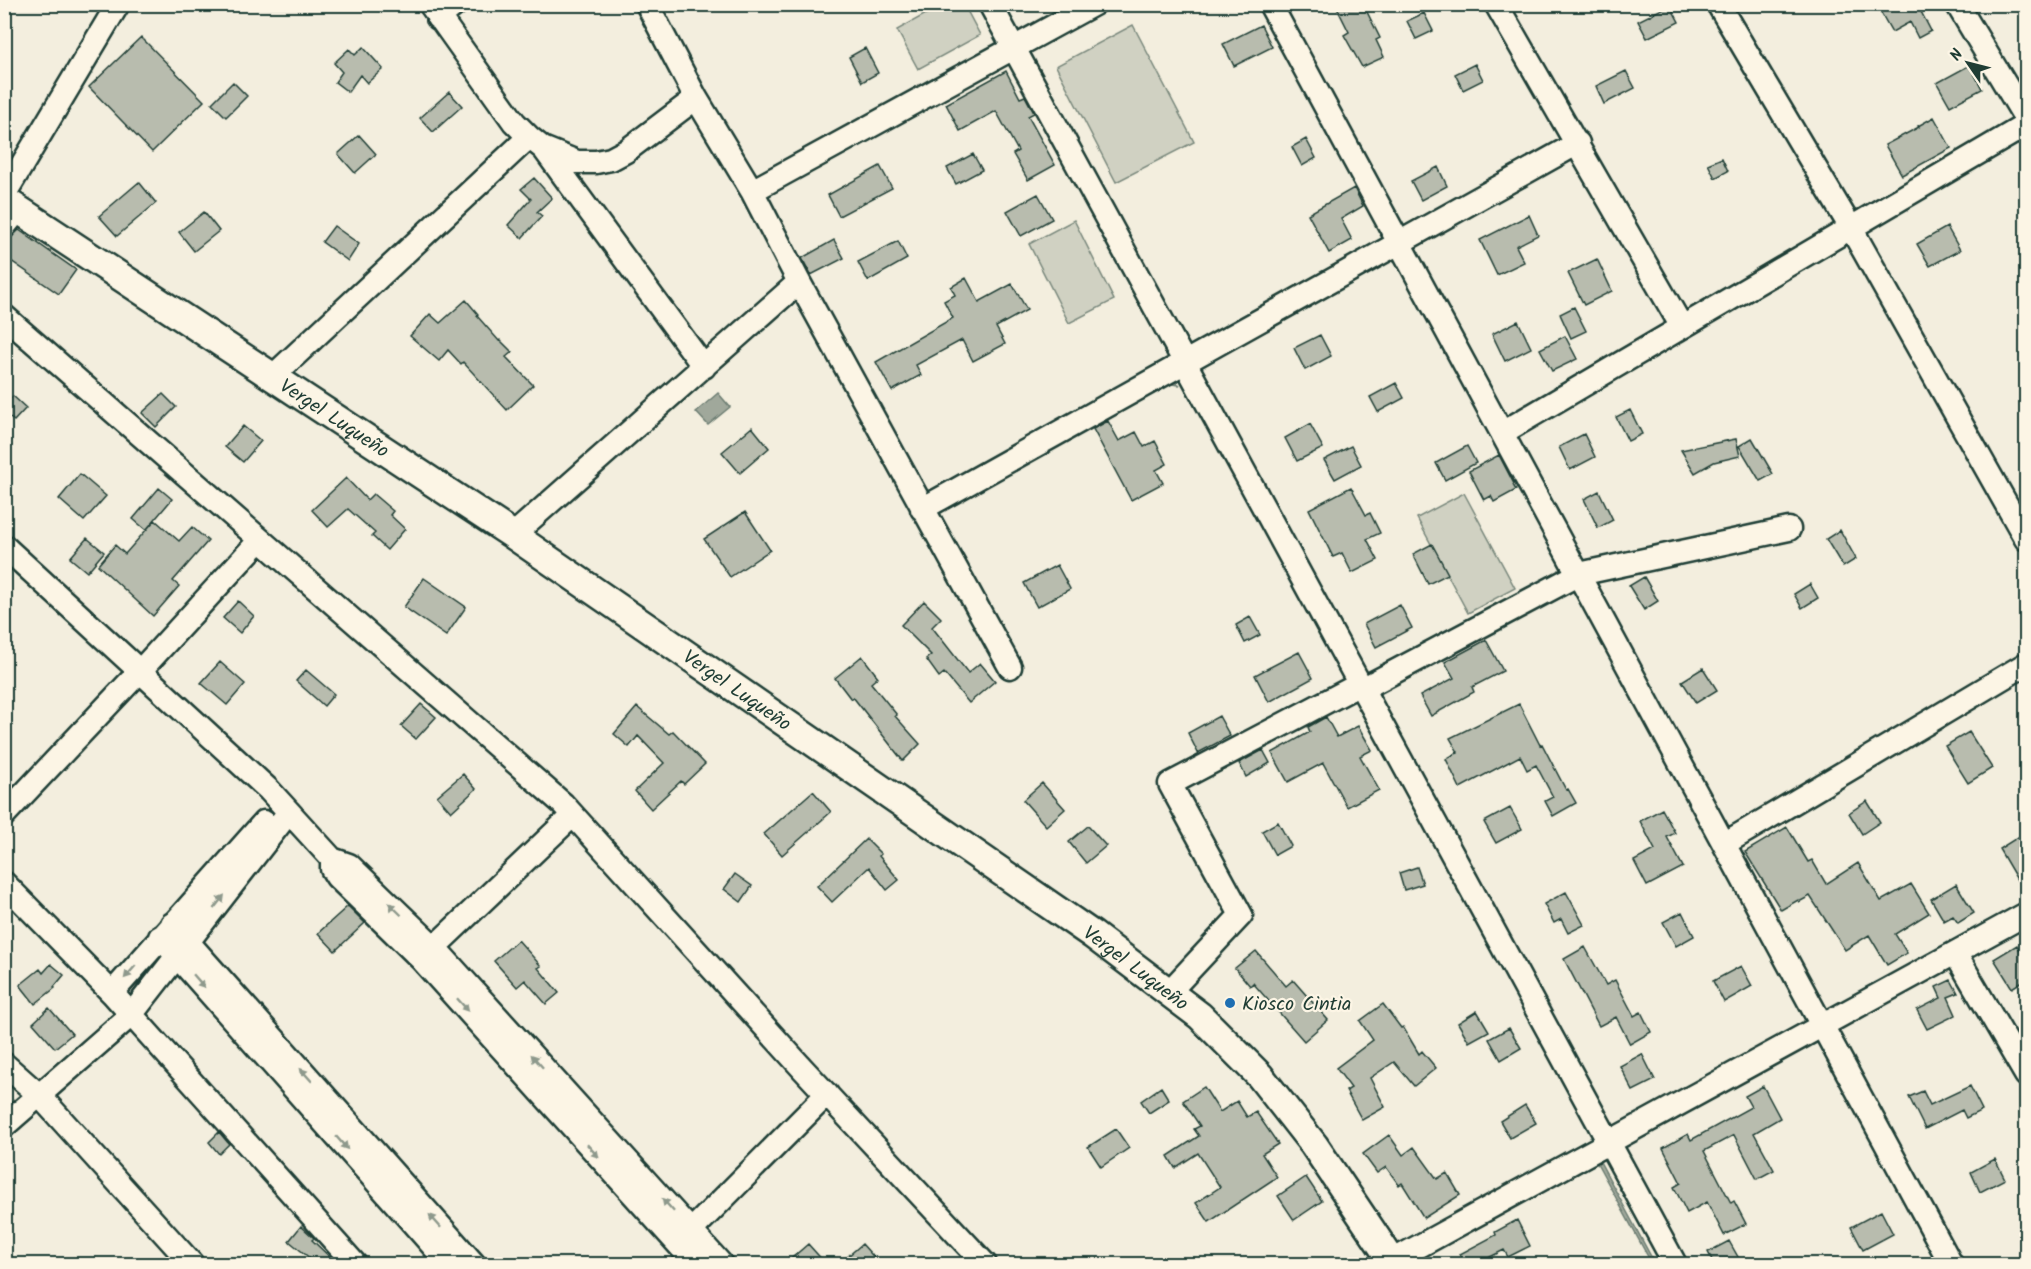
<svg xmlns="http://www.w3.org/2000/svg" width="2031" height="1269" viewBox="0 0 2031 1269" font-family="Kalam,sans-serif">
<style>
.green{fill:#d0d1c2;stroke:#78877b;stroke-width:1.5}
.water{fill:#a0a89b;stroke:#6c7d72;stroke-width:1.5}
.building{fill:#b8bcae;stroke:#1f3d34;stroke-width:1.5}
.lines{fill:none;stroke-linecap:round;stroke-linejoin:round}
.minor-casing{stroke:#1f3d34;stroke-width:27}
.major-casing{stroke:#1f3d34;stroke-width:32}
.minor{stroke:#fcf5e5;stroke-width:22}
.major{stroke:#fcf5e5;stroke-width:27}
.oneway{fill:#8e998c}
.poi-dot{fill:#1f6fb2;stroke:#fcf5e5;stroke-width:2}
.labels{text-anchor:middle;stroke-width:4.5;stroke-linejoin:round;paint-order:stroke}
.street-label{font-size:20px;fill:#1f3d34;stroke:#fcf5e5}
.poi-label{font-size:20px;fill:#1f3d34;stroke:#fcf5e5;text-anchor:start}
</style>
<rect width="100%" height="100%" fill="#f3eede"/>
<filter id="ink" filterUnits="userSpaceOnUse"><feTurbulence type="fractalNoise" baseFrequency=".0167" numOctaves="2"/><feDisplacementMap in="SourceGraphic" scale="12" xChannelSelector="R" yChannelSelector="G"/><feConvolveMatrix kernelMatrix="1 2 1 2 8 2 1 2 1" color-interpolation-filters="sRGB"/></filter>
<g filter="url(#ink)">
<path class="green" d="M944 4 964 5 980 35 918 69 897 30Z
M1133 25 1194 142 1116 182 1056 66Z
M1074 220 1114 300 1069 323 1029 244Z
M1464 493 1515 588 1468 613 1417 518Z
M154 954 163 955 131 999 124 989Z"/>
<path class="water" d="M1170 382H1175L1180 385 1171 384 938 513 937 512Z
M718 393 730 407 708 425 696 412Z
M1598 1158 1655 1264H1652L1597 1163 1512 1209 1511 1207Z"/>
<path class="building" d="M1335 4H1363L1380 38 1376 40 1384 57 1362 67 1344 35 1349 32Z
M1876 4H1917L1931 31 1918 38 1910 22 1892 32Z
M1670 5 1679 22 1647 38 1638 21Z
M1424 13 1433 31 1416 39 1407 21Z
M1261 25 1272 47 1234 66 1223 44Z
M141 37 204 101 152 152 89 87Z
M363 47 383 69 367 83 360 75 348 92 335 82 342 72 334 63 349 49 355 55Z
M865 48 878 73 862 82 849 57Z
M1475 64 1483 80 1463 90 1455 74Z
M1970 65 1982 89 1950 106 1937 83Z
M1006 71 1020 98 1025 96 1034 113 1028 116 1055 165 1028 180 1013 154 1018 151 996 111 960 131 946 104Z
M1626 71 1635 88 1604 104 1596 86Z
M233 82 247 96 226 117 212 103Z
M449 92 462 106 433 132 420 118Z
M1934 117 1951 148 1902 175 1885 145 1919 127 1918 126Z
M359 135 376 154 355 173 338 154Z
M1306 139 1316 158 1302 166 1292 147Z
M973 154 982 170 956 184 947 168Z
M1722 158 1728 171 1715 178 1708 164Z
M880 166 892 188 839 216 828 195Z
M1438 167 1447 186 1421 200 1411 181Z
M534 178 552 198 537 212 542 216 522 238 508 225 531 199 521 189Z
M139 182 156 203 117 236 99 216Z
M1354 188 1363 206 1341 219 1352 240 1329 253 1308 214Z
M1038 194 1052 219 1021 236 1007 211Z
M204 212 219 231 194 251 179 232Z
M1529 215 1538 235 1516 246 1524 262 1497 275 1480 240Z
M334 226 359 244 348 261 322 242Z
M1947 227 1960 250 1930 266 1917 244Z
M19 230 76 270 59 294 4 256V240L9 239Z
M834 240 844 258 811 275 802 258Z
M898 241 907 259 868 281 858 262Z
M1597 259 1612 291 1584 305 1568 273Z
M966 278 979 302 1012 284 1027 310 996 327 1005 344 973 361 962 340 916 365 921 375 892 391 876 362 953 318 944 301 955 295 951 287Z
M466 300 478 314 477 316 499 341 500 340 512 352 506 357 533 385 507 410 463 362 461 364 448 350 439 361 410 336 430 314 440 323Z
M1574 307 1586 331 1571 338 1560 314Z
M1518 321 1531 348 1505 361 1492 334Z
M1320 335 1331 356 1305 370 1294 348Z
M1565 336 1577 359 1552 371 1540 349Z
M1396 383 1404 398 1378 412 1370 397Z
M163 394 176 407 156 427 142 413Z
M13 396 26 408 14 421 4 413V405Z
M1630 410 1642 434 1628 441 1616 417Z
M1108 421 1119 441 1136 432 1144 447 1155 441 1167 464 1156 470 1163 483 1131 500 1093 429Z
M1310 424 1323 448 1297 461 1285 438Z
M243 426 261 441 243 462 225 447Z
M752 427 769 448 740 473 722 452Z
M1584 434 1595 457 1570 470 1559 447Z
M1752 438 1773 474 1760 481 1739 446Z
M1736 439 1740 456 1714 462 1695 473 1681 450Z
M1351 446 1361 465 1335 479 1324 460Z
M1467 446 1476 463 1445 480 1436 463Z
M1499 455 1514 484 1513 485 1516 490 1494 502 1491 496 1484 500 1469 471Z
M80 474 106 496 84 521 59 499Z
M346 478 367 500 373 494 393 511 390 515 405 529 387 550 372 536 375 533 348 509 328 527 312 510Z
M1351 487 1366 515 1370 513 1380 533 1367 539 1378 560 1352 573 1342 553 1333 557 1309 509Z
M159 488 172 499 146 530 133 519Z
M1599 491 1613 520 1598 528 1584 499Z
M745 512 770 550 730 577 704 539Z
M155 520 179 541 192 527 208 541 173 581 179 586 153 616 98 565 115 545 125 554Z
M1840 530 1856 559 1843 567 1826 539Z
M87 538 104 552 87 572 70 558Z
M1432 544 1448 574 1428 584 1413 554Z
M1057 565 1070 589 1037 607 1024 583Z
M1644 577 1658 601 1644 610 1629 586Z
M424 578 466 607 446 636 404 607Z
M1810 584 1818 598 1802 608 1794 594Z
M238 601 254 616 240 633 223 618Z
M924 601 941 618 932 627 968 673 980 663 995 681 969 703 944 673 939 677 926 659 931 655 901 625Z
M1400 605 1412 628 1376 647 1364 624Z
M1250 617 1260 635 1245 643 1236 625Z
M1486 640 1503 671 1472 687 1474 692 1431 716 1420 696 1454 678 1445 662Z
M1299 652 1313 678 1269 702 1255 675Z
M862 656 878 677 871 683 897 715 895 716 920 744 903 761 853 697 851 699 835 678Z
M220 662 245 684 227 705 201 683Z
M1703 668 1717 690 1696 703 1682 681Z
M306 670 334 694 324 706 296 681Z
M421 704 436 717 416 739 401 726Z
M1519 704 1540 745 1542 744 1566 790 1568 789 1576 803 1553 816 1545 801 1553 797 1536 765 1527 770 1520 756 1460 788 1446 759 1458 752 1450 738Z
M637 707 669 734 673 731 705 764 684 784 681 781 651 809 635 791 664 763 638 736 629 747 614 734Z
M1219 716 1230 736 1198 753 1188 733Z
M1326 717 1337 737 1358 726 1372 750 1360 756 1379 790 1347 807 1323 763 1288 782 1272 753 1310 732 1308 727Z
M1969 732 1992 768 1968 783 1945 746Z
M1263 750 1270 763 1246 777 1239 763Z
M463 774 476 789 451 812 437 796Z
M1042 783 1065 809 1046 826 1023 800Z
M813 791 831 812 782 855 764 834Z
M1867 801 1880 822 1862 834 1849 813Z
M1510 808 1522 829 1496 843 1484 822Z
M1662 809 1675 833 1667 837 1683 867 1647 886 1634 861 1655 850 1640 821Z
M1278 822 1291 846 1275 855 1262 831Z
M1088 826 1106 846 1086 863 1069 842Z
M1787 827 1808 862 1812 860 1826 884 1858 863 1881 901 1911 884 1929 913 1895 934 1907 953 1887 965 1869 935 1845 950 1810 896 1799 902 1798 900 1781 910 1745 852Z
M2026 832V895L1999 849Z
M866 839 881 854 879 856 899 880 887 890 869 867 832 902 817 886Z
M1417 867 1423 884 1404 890 1399 873Z
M735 874 752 886 741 902 724 889Z
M1956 884 1974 913 1958 923 1953 916 1944 921 1931 899Z
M1566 892 1584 925 1568 933 1561 919 1554 923 1544 904Z
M348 906 365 923 335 951 318 933Z
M1682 912 1694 936 1676 946 1663 922Z
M518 940 541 966 538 968 559 993 546 1004 525 980 517 987 494 961Z
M2017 945 2026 960V979L2012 988 1994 959Z
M1585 947 1606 985 1615 980 1634 1016 1641 1012 1651 1032 1630 1044 1616 1017 1599 1026 1564 959Z
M1256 951 1286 986 1293 980 1328 1020 1304 1041 1253 983 1250 986 1235 968Z
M51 964 64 975 54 987 55 988 35 1004 20 985 40 969 43 973Z
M1741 966 1752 986 1724 1002 1713 981Z
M1951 980 1958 993 1948 997 1956 1015 1927 1029 1917 1010 1941 998 1936 987Z
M1383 1004 1401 1028 1403 1027 1419 1054 1422 1051 1436 1068 1414 1086 1394 1062 1370 1078 1385 1107 1362 1120 1346 1091 1351 1088 1336 1068 1373 1040 1360 1021Z
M49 1008 72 1034 55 1048 33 1023Z
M1477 1011 1489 1031 1469 1042 1458 1023Z
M1509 1028 1521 1048 1501 1060 1489 1039Z
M1642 1054 1655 1080 1633 1091 1620 1066Z
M1763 1086 1780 1118 1754 1133 1774 1170 1757 1179 1734 1135 1704 1151 1731 1203 1734 1201 1746 1224 1724 1235 1707 1202 1687 1213 1674 1187 1681 1183 1663 1148 1688 1134 1691 1140 1751 1107 1745 1096Z
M1970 1086 1982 1110 1966 1118 1962 1110 1925 1129 1909 1097 1923 1091 1930 1105Z
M1161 1087 1169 1100 1149 1113 1141 1101Z
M1204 1087 1220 1112 1237 1101 1247 1117 1256 1112 1278 1144 1262 1154 1277 1177 1209 1222 1196 1203 1220 1187 1198 1153 1175 1168 1168 1156 1199 1136 1194 1129 1200 1126 1183 1101Z
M1525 1105 1536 1123 1510 1138 1500 1121Z
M1116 1129 1129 1148 1101 1167 1088 1147Z
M219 1132 229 1144 219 1154 209 1142Z
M1389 1135 1403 1155 1414 1147 1437 1179 1447 1173 1460 1195 1424 1218 1402 1183 1399 1185 1386 1167 1377 1173 1363 1154Z
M1995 1159 2005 1179 1980 1192 1971 1172Z
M1306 1177 1322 1201 1294 1220 1278 1196Z
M1881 1211 1893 1234 1863 1250 1851 1227Z
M1517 1220 1530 1246 1508 1257 1504 1250 1476 1264H1465L1460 1254 1496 1235 1495 1232Z
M301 1226 314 1238 312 1240 337 1264H317L289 1241Z
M1729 1241 1742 1264H1714L1708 1252Z
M808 1244 826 1264H785Z
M862 1244 880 1264H839Z"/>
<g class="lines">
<defs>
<path id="minor" d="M430 4 514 122 529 137 544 149 704 367
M647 4 696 98 752 191 799 282 1010 667
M990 4 1675 1264
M1270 4 1951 1264
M1496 4 1682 327
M1718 4 1851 228 2026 539
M1957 4 2026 119
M438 18 456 4
M545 149 577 162H596L611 159 626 151 696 98
M752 191 1094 4
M4 195 118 4
M4 227 18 210
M4 316 563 804 803 1069 985 1264
M271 378 529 137
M1502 433 2026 125
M922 509 1578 143
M513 535 799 282
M4 546 269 790 332 859 349 865 434 947 721 1264
M1362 689 1579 574 1789 529
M4 815 140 671 260 540
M1724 844 2026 664
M332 859V869L337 877 421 959 696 1264
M4 883 112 993 355 1264
M172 924 474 1264
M160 937 449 1264
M1955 953 2026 1075
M425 956 573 815
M1169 992 1241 915 1170 784 1360 684
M112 993 264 822
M4 1064 39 1095 192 1264
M4 1126 131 1015 289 812
M682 1240 827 1094
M1392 1261 2026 914"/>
<g id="major">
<path id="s1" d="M4 200 513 535 1093 935 1200 1016 1260 1076 1314 1145 1394 1264"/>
</g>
</defs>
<use href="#minor" class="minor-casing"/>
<use href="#major" class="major-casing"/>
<use href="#minor" class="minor"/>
<use href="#major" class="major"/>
</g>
<defs><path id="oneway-solid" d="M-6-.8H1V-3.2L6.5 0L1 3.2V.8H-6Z" transform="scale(1.5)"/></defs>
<g class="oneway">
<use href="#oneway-solid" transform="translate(219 902) rotate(-52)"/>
<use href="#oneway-solid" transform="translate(395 909) rotate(-136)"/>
<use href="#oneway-solid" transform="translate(130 972) rotate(131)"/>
<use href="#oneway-solid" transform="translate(199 981) rotate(49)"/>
<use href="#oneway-solid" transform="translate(463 1005) rotate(48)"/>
<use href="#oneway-solid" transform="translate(537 1061) rotate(-132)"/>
<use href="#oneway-solid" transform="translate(306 1075) rotate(-132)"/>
<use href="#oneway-solid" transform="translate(342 1143) rotate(49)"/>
<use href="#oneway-solid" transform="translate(593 1151) rotate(48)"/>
<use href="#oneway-solid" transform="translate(668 1205) rotate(-132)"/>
<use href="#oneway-solid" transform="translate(435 1221) rotate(-132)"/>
</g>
</g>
<circle class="poi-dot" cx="1230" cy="1003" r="6"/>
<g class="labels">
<g class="street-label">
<text dy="7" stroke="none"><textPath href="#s1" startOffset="396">Vergel Luqueño</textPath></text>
<text dy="7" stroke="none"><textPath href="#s1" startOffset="882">Vergel Luqueño</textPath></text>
<text dy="7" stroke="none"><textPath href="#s1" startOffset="1368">Vergel Luqueño</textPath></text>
</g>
<g class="poi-label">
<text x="1242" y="1010">Kiosco Cintia</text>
</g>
</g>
<rect width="2031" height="1269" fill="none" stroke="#fcf5e5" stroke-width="24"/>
<rect x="12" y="12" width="2007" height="1245" fill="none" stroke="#1f3d34" stroke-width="2" filter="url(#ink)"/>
<g transform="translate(1968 63) rotate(305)" stroke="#fcf5e5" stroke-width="4.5" paint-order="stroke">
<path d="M0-4.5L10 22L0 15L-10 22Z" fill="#1f3d34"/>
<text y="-9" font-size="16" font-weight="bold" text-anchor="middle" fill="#1f3d34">N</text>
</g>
</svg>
